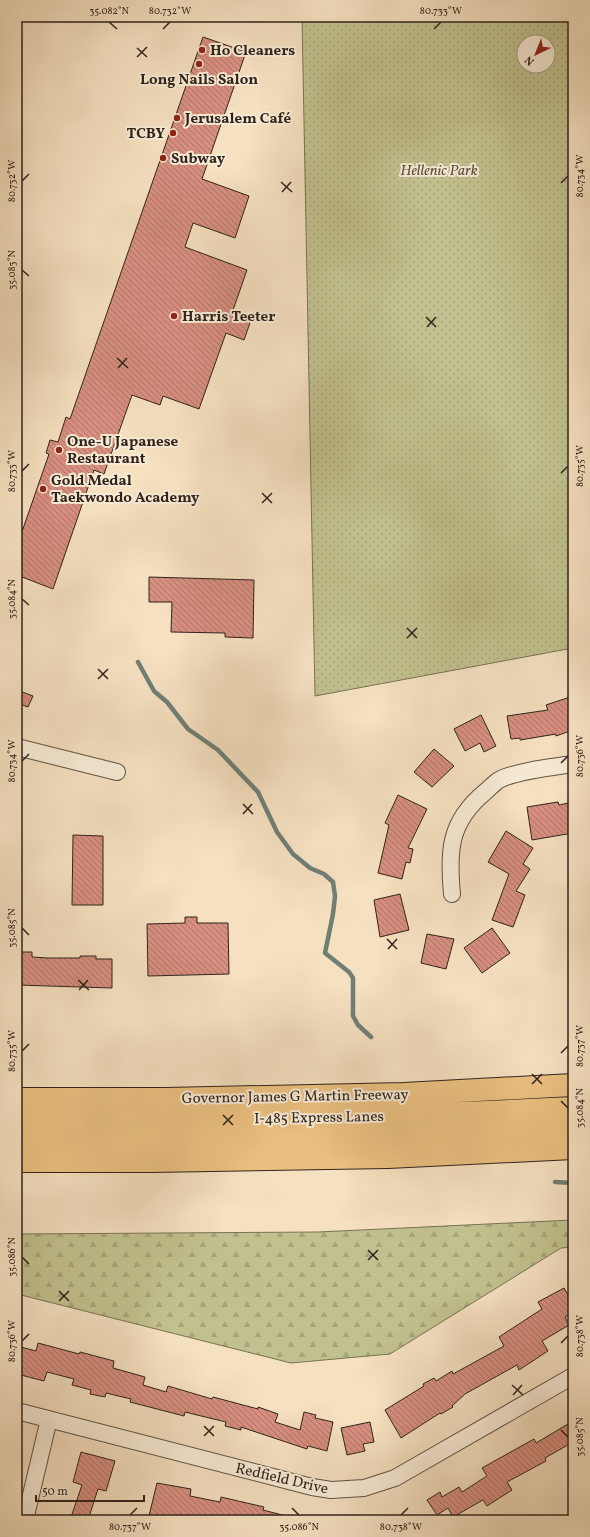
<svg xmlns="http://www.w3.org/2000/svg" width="590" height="1537" viewBox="0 0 590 1537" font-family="Vollkorn,serif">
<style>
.grass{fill:url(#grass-dots);stroke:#787255;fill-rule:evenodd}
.forest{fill:url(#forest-firs);stroke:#787255}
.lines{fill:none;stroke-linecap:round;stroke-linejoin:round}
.stream{stroke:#707f76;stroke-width:4.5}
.building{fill:url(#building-back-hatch);stroke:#2f231b}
.minor-casing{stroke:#605244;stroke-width:18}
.motorway-casing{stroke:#2f231b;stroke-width:24}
.minor{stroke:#f8ebd6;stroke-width:16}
.motorway{stroke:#eac080;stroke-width:22}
.ticks{fill:none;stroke:#2f231b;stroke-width:1.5}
.poi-dot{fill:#8f2418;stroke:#f8ebd6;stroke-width:1.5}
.labels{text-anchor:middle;stroke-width:4;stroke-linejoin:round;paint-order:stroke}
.poi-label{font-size:15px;font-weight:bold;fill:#2f231b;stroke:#f8ebd6;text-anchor:start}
.park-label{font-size:15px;font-style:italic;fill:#5b523e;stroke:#f8ebd6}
.street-label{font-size:15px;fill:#2f231b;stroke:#f8ebd6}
.neatline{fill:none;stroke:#2f231b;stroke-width:1.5}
.ticks-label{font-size:10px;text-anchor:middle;fill:#2f231b}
</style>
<defs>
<pattern id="grass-dots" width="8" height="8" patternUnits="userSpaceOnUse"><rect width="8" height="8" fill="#c1c18f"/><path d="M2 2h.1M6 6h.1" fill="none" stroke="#a6a67b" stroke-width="1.8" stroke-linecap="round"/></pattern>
<pattern id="forest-firs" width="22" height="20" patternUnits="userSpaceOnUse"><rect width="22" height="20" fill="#c1c18f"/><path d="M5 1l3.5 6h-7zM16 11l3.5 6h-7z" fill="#a6a67b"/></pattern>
<pattern id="building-back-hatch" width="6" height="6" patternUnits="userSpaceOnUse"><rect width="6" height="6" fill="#d78f80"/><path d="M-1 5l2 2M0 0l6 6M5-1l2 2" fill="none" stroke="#af7468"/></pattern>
</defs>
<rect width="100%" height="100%" fill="#f5e0c0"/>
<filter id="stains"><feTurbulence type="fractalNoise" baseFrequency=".005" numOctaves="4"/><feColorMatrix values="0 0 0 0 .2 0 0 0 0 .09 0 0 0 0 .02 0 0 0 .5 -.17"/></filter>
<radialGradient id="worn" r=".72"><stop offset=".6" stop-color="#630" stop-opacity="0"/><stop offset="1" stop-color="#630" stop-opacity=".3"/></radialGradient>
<path class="grass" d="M302 17H573V648L315 696ZM524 42H548V66H524Z"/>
<path class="forest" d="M573 1220V1247L561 1248 390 1354 291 1363 17 1294V1234L318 1232Z"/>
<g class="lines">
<path class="stream" d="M138 662 154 691 167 702 188 729 218 750 258 792 277 832 293 854 310 868 324 874 333 882 335 896 333 914 325 953 349 972 353 978V1016L358 1025 371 1037
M555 1182 573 1183"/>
</g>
<path class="building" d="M203 37 246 52 202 179 249 196 235 238 193 223 185 247 247 270 232 313 251 320 244 340 226 333 199 409 163 396 160 405 132 395 104 474 94 470 53 589 17 575V546L49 454 46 453 50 440 58 442 66 417 70 419Z
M149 577 254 580 253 638 225 637V633L171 632 172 602H149Z
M17 690 33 696 28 707 17 703Z
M573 696V730L556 736V734L520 740V738L511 739 507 716 548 710 546 705Z
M481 715 496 746 484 752 480 743 465 751 454 729Z
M434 749 454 766 432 787 414 772Z
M398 795 427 809 408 848 413 849 410 863 406 862 402 879 378 873 389 825 385 823Z
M558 802 559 805 573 802V833L532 840 527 807Z
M506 831 533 848 523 864 530 869 516 891 525 895 513 927 492 920 509 874 488 862Z
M73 835 103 836V905H72Z
M400 894 409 930 380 937 374 900Z
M185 917H197V923H228L229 974 148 976 147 924 185 923Z
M492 928 510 953 482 973 464 948Z
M427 934 454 939 446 969 421 963Z
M17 952H32V957L48 958H80V956H96V959H112V988L17 985Z
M564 1288 573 1304V1312L565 1317 569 1325 542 1341 548 1351 519 1370 517 1365 465 1394 452 1406 453 1407 441 1414 440 1413 401 1438 385 1410 424 1386 423 1384 434 1378 436 1381 452 1371 453 1374 504 1346 499 1337 542 1309 538 1302Z
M38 1343 79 1354 80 1352 114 1361 113 1368 145 1377 143 1385 166 1392 168 1386 212 1399 213 1397 258 1409V1407L278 1414 275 1422 300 1430 304 1412 316 1415 315 1418 333 1422 327 1451 308 1446 307 1449 241 1427V1430L225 1426 226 1422 197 1415 185 1412 184 1416 130 1402 131 1399 106 1393 105 1397 90 1394 91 1390 72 1385 74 1379 47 1372 44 1381 17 1374V1346L36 1351Z
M573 1421V1442L545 1458 546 1461 507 1482 512 1490 487 1506 483 1500 453 1517 448 1508 437 1515 427 1500 440 1492 442 1497 459 1487 462 1492 487 1476 482 1468 534 1439 536 1443Z
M370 1422 374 1442 363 1444 365 1451 347 1455 341 1428Z
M81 1452 115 1461 106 1491 98 1489 88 1520H70L82 1485 73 1482Z
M157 1483 191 1489 190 1496 220 1502 221 1497 264 1507 263 1510 286 1516V1520H172L161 1518V1520H148Z"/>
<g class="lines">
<defs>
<path id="minor" d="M17 747 117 772
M452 894C448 851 449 822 485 792 489 789 494 783 499 780 515 771 553 767 573 764
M17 1411 312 1487 331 1490 364 1488 395 1478 573 1376
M25 1520 49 1419"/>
<path id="motorway" d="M17 1099H166L404 1094 573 1085
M17 1118C202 1123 388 1117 573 1108
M17 1140C202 1143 388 1137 573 1128
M17 1161H152L388 1157 573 1148"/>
</defs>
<use href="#minor" class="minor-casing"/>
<use href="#motorway" class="motorway-casing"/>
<use href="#minor" class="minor"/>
<use href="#motorway" class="motorway"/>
</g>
<path class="ticks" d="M109 22 117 29M163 29 170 22M434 29 441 22M137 48 147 57M137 57 147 47M22 181 29 174M281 182 292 192M561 183 568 176M282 192 291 182M22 270 29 276M426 317 436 327M427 327 436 317M117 358 128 368M118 368 127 358M22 471 29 464M561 473 568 466M262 493 272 503M262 503 272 493M22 599 29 605M407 628 417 638M407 638 417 628M98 669 108 679M98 679 108 669M22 761 29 754M561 763 568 756M243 804 253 814M243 814 252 804M22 928 29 935M387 939 397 949M388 949 397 939M78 980 89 990M79 990 88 980M22 1051 29 1044M561 1053 568 1046M532 1074 542 1084M532 1084 542 1074M561 1101 568 1108M223 1115 233 1125M223 1125 233 1115M368 1250 378 1260M22 1257 29 1264M368 1260 378 1250M59 1291 69 1301M59 1301 69 1291M22 1341 29 1334M561 1343 568 1336M512 1385 523 1395M513 1395 522 1385M204 1426 214 1436M561 1430 568 1437M204 1436 214 1426M292 1508 299 1515M130 1515 137 1508M401 1515 408 1508"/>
<g class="poi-dot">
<circle cx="202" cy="50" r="4"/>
<circle cx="199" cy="64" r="4"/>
<circle cx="177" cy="118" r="4"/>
<circle cx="173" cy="133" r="4"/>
<circle cx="163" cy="158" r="4"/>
<circle cx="174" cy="316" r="4"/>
<circle cx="59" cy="450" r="4"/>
<circle cx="43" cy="489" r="4"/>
</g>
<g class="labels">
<g class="poi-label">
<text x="210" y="55">Ho Cleaners</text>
<text x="199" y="84" text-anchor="middle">Long Nails Salon</text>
<text x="185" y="123">Jerusalem Café</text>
<text x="165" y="138" text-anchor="end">TCBY</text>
<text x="171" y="163">Subway</text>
<text x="182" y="321">Harris Teeter</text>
<text x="67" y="446">One‐U Japanese<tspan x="67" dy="17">Restaurant</tspan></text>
<text x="51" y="485">Gold Medal<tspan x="51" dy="17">Taekwondo Academy</tspan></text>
</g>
<g class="park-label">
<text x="439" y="175">Hellenic Park</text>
</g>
<g class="street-label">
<text transform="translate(295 1096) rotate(-1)" y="5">Governor James G Martin Freeway</text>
<text transform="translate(319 1117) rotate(-1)" y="5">I-485 Express Lanes</text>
<text transform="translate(282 1478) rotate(13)" y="5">Redfield Drive</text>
</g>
</g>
<rect width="590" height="1537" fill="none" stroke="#f5e0c0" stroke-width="44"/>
<g transform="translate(536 54) rotate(223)"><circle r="19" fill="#f8ebd6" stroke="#a89b8b"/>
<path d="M0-3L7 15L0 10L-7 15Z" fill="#8f2418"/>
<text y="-6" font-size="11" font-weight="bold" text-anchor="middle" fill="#2f231b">N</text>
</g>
<path d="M36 1495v6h108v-6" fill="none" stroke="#2f231b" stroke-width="2"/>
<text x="42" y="1495" font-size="12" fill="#2f231b" stroke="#f8ebd6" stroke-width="3" paint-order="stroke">50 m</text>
<rect x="22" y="22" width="546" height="1493" class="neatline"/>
<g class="ticks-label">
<text x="109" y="14">35.082°N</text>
<text x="170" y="14">80.732°W</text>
<text x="441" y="14">80.733°W</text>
<text transform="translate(579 176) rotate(-90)" y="4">80.734°W</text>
<text transform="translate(11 181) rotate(-90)" y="4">80.732°W</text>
<text transform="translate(11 270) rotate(-90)" y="4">35.083°N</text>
<text transform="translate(579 466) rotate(-90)" y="4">80.735°W</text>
<text transform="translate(11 471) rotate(-90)" y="4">80.733°W</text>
<text transform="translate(11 599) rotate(-90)" y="4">35.084°N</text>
<text transform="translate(579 756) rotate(-90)" y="4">80.736°W</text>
<text transform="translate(11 761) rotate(-90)" y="4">80.734°W</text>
<text transform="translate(11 928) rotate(-90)" y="4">35.085°N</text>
<text transform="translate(579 1046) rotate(-90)" y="4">80.737°W</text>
<text transform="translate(11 1051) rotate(-90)" y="4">80.735°W</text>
<text transform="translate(579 1108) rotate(-90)" y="4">35.084°N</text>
<text transform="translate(11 1257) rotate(-90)" y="4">35.086°N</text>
<text transform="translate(579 1336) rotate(-90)" y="4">80.738°W</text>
<text transform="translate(11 1341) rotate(-90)" y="4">80.736°W</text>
<text transform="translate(579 1437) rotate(-90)" y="4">35.085°N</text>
<text x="130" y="1530">80.737°W</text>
<text x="299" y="1530">35.086°N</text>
<text x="401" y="1530">80.738°W</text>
</g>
<rect width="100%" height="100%" filter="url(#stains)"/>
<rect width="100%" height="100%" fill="url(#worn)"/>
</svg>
